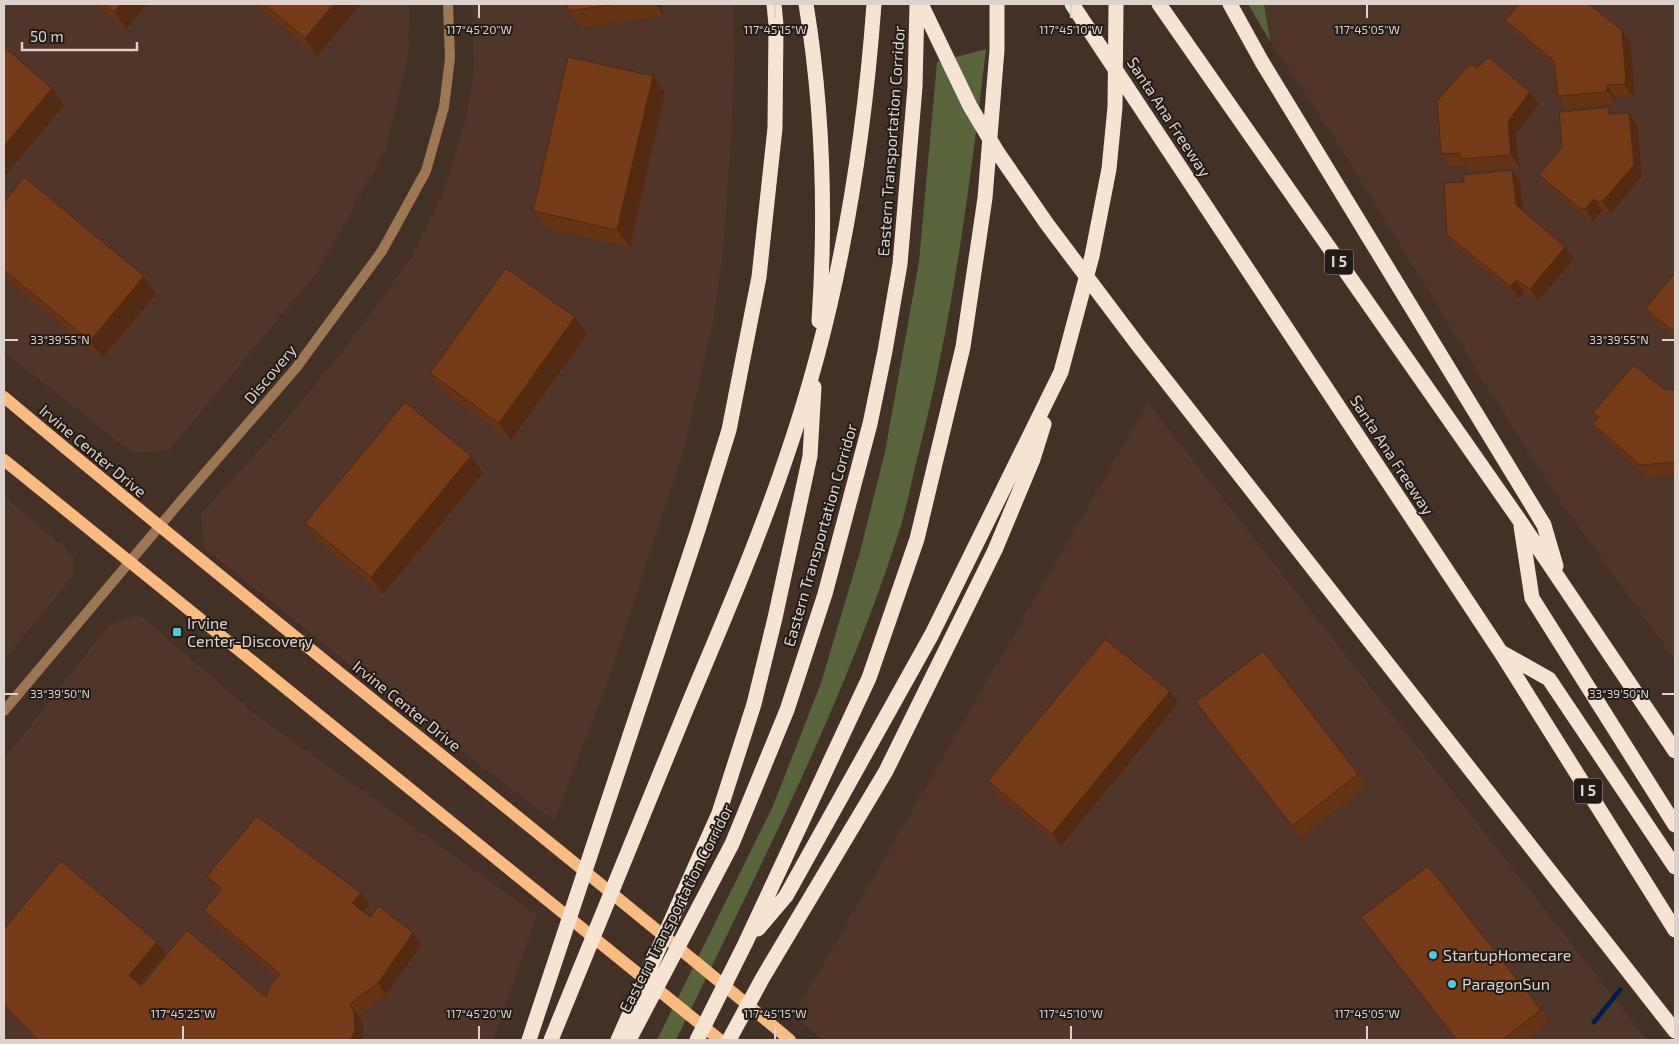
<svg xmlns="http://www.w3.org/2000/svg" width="1679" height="1044" viewBox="0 0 1679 1044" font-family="'Exo 2',sans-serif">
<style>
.built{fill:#4f3628}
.green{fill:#59643b}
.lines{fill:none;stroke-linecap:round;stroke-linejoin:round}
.stream{stroke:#001e4b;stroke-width:4.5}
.tertiary{stroke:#9d7754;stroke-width:10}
.primary{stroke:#f9bb80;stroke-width:12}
.motorway{stroke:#f6e3d2;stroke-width:15}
.wall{fill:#643415}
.shaded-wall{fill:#512a11}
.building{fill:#743c18;stroke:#512a11}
.ticks{fill:none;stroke:#ded2cc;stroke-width:2}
.poi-dot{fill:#52cbd8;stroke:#231b16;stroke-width:2}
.labels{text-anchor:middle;stroke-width:4;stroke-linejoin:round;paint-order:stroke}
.shield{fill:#231b16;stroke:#a69b95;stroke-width:1}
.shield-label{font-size:15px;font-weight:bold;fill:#ded2cc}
.street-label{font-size:16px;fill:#ded2cc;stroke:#231b16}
.poi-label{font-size:16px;fill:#ded2cc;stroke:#231b16;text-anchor:start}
.ticks-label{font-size:12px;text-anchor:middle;fill:#ded2cc;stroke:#231b16;stroke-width:4;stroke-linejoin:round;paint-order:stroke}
</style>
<rect width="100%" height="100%" fill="#433126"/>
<path class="built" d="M4 4H410L408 56 386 149 317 272 169 450 133 453 4 352Z
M472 4H733L734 60 731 141 723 253 713 322 684 449 609 678 554 821 378 687 204 548 201 514 289 417 352 339 411 258 443 194 466 119 474 71Z
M1264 4H1675V660L1560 501 1487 387 1342 150 1270 41Z
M1148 403 1647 1040H823L793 1016Z
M4 496 73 555V576L4 660Z
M140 615 256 715 537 915 493 1040H4V759L110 624Z"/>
<path class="green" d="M1248 4H1264L1270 41Z
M986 49C970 187 952 324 917 459 911 484 906 510 898 535 841 710 756 874 676 1040H657L773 806 821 683 860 552 885 452 919 262 937 62Z"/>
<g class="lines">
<path class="stream" d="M1594 1022 1620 990"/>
<path class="tertiary" d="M4 711 180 502 296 368 382 251 426 171 444 107 450 58 448 4"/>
<path class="primary" d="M4 397C263 615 530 823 790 1040
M4 460 720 1040"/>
<path class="motorway" d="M806 4C823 108 826 216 819 321
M921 4 970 106 998 153 1047 224 1138 345 1675 1031
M1072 4 1500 651 1675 930
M1159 4 1520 521 1675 751
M1230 4 1262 62 1544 525 1556 566
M1521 526 1532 598 1675 825
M1501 652 1549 679 1675 867
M758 929 786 896 932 634 1061 372 1092 256 1109 169 1115 107 1116 4
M529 1040 698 530 729 430 759 277 775 128 776 25 774 4
M551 1040C595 930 640 820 686 710 721 626 758 542 787 455 837 310 863 156 874 4
M618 1040 719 813 754 704 775 618 810 456 814 387
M629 1040 732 844 787 710 825 594 870 424 885 351 900 264 915 87 917 4
M697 1040 745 944 869 678 917 539 963 347 985 198 997 50V4
M729 1040 762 979 886 771 995 550 1033 459 1044 424"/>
</g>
<path class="wall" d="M95 4H148L126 29Z
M255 4H361L317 56Z
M567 4H662L664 16 581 28 568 11Z
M1505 20 1630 42 1635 93 1632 96 1615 97V102L1613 104 1566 108 1558 96 1555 66 1514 32Z
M1477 68 1539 104 1516 133 1519 167 1470 171 1466 165 1449 166 1441 154Z
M665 93 630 247 546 228 533 211Z
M1614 114 1637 125 1642 176 1611 213H1606L1602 210 1593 221H1589L1548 186 1539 175Z
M1520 182 1524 212 1574 259 1538 301 1524 292 1519 298 1456 247 1447 235Z
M4 202 156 294 102 358 4 277Z
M1675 273V338L1654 320 1646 308Z
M575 317 587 334 511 440 442 391 430 373Z
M1675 389V475L1648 477 1601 436 1593 424 1598 419 1593 412 1665 390Z
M471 456 483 473 383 594 318 541 305 523Z
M1196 702 1358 774 1367 786 1300 838 1204 714Z
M1178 703 1061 846 996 793 988 781Z
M207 876 369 905 363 912 370 917 413 933 421 945 386 995 359 1016 363 1024V1040H35L4 1007V929L166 954 139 984 141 986 266 997 277 977 212 922 204 910 219 891 216 888Z
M1361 917 1541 1010 1549 1022 1526 1040H1456L1370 929Z"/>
<path class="shaded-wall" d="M121 4H148L126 29 114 12Z
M334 4H361L317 56 305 38Z
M655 4H662L664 16Z
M1622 30 1630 42 1635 93 1632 96 1624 84Z
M653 76 665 93 630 247 617 230Z
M1607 85 1615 97V102L1607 90Z
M52 88 64 105 4 177V146Z
M1530 92 1539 104 1516 133 1519 167 1511 155 1508 121Z
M1609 107 1617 119 1609 114Z
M1629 113 1637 125 1642 176 1611 213 1603 201Z
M1512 170 1520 182 1524 217 1516 205Z
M1594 199 1602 210 1593 221 1585 209Z
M1565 247 1574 259 1538 301 1530 289Z
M144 276 156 294 102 358 90 341Z
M1516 280 1524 292 1519 298 1510 286Z
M575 317 587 334 511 440 499 423Z
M471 456 483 473 383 594 371 577Z
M1170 691 1178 703 1061 846 1052 834Z
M361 893 369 905 361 915 352 903Z
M413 933 421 945 386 995 378 983Z
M157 942 166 954 137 987 129 975Z
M350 1004 359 1016 363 1024V1040H350Z"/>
<path class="building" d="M104 4H121L114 12Z
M264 4H334L305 38Z
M567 4H618L568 11Z
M1519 4H1589L1622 30 1626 81 1624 84 1607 85V90L1604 92 1558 96 1554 61 1505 20Z
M4 47 52 88 4 146Z
M568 57 653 76 617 230 533 211Z
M1490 58 1530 92 1508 121 1511 155 1461 159 1460 153 1441 154 1437 101 1469 65H1473L1477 68 1486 59Z
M1609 107V114L1629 113 1634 165 1603 201 1598 202 1594 199 1585 209H1581L1539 175 1562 147 1559 112Z
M1512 170 1516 205 1565 247 1530 289 1516 280 1510 286 1447 235 1444 183 1464 182 1463 175Z
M24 177 144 276 90 341 4 270V202Z
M506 268 575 317 499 423 430 373Z
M1675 273V333L1646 308Z
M1634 365 1665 390 1675 389V462L1640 465 1593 424 1599 417 1593 412Z
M405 402 471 456 371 577 305 523Z
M1105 639 1170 691 1052 834 988 781Z
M1263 651 1358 774 1292 826 1196 702Z
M257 816 361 893 352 903 370 917 379 906 413 933 378 983 350 1004 354 1013 355 1031 350 1040H38L4 1004V929L61 861 157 942 129 975 141 986 187 930 266 997 270 986 280 974 204 910 222 889 207 876Z
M1428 866 1541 1010 1502 1040H1457L1361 917Z"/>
<path class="ticks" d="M479 5V18M775 5V18M1071 5V18M1367 5V18M5 340H18M1662 340H1674M5 694H18M1662 694H1674M183 1026V1039M479 1026V1039M775 1026V1039M1071 1026V1039M1367 1026V1039"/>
<g class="poi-dot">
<rect x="172" y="627" width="10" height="10" rx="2.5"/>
<circle cx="1433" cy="955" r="5"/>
<circle cx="1452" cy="984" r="5"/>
</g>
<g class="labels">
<g class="shield">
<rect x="1325" y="249.5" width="28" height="25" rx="4"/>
<rect x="1574" y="778.5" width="28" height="25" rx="4"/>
</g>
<g class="shield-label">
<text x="1339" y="267">I 5</text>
<text x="1588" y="796">I 5</text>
</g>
<g class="street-label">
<text transform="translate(1169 117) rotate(57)" y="6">Santa Ana Freeway</text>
<text transform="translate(891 141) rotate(-86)" y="6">Eastern Transportation Corridor</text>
<text transform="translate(270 374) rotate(-50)" y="6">Discovery</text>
<text transform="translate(93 451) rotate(40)" y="6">Irvine Center Drive</text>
<text transform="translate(1392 455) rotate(57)" y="6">Santa Ana Freeway</text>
<text transform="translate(820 535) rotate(-74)" y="6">Eastern Transportation Corridor</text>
<text transform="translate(407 706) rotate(39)" y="6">Irvine Center Drive</text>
<text transform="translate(676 908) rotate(-63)" y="6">Eastern Transportation Corridor</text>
</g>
<g class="poi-label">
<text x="187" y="629">Irvine<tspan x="187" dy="18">Center-Discovery</tspan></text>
<text x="1443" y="961">StartupHomecare</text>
<text x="1462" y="990">ParagonSun</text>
</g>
</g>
<g class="ticks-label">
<text x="479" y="34">117°45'20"W</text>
<text x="775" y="34">117°45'15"W</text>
<text x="1071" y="34">117°45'10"W</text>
<text x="1367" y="34">117°45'05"W</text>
<text x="60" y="344">33°39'55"N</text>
<text x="1619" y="344">33°39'55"N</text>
<text x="60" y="698">33°39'50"N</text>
<text x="1619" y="698">33°39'50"N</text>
<text x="183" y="1018">117°45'25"W</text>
<text x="479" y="1018">117°45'20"W</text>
<text x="775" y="1018">117°45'15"W</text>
<text x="1071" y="1018">117°45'10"W</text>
<text x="1367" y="1018">117°45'05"W</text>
</g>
<rect width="1679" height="1044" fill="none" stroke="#ded2cc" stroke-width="10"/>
<path d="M22 42v8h115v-8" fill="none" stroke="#ded2cc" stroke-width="2.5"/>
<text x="30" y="42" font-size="15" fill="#ded2cc" stroke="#231b16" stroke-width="4" paint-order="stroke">50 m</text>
</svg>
